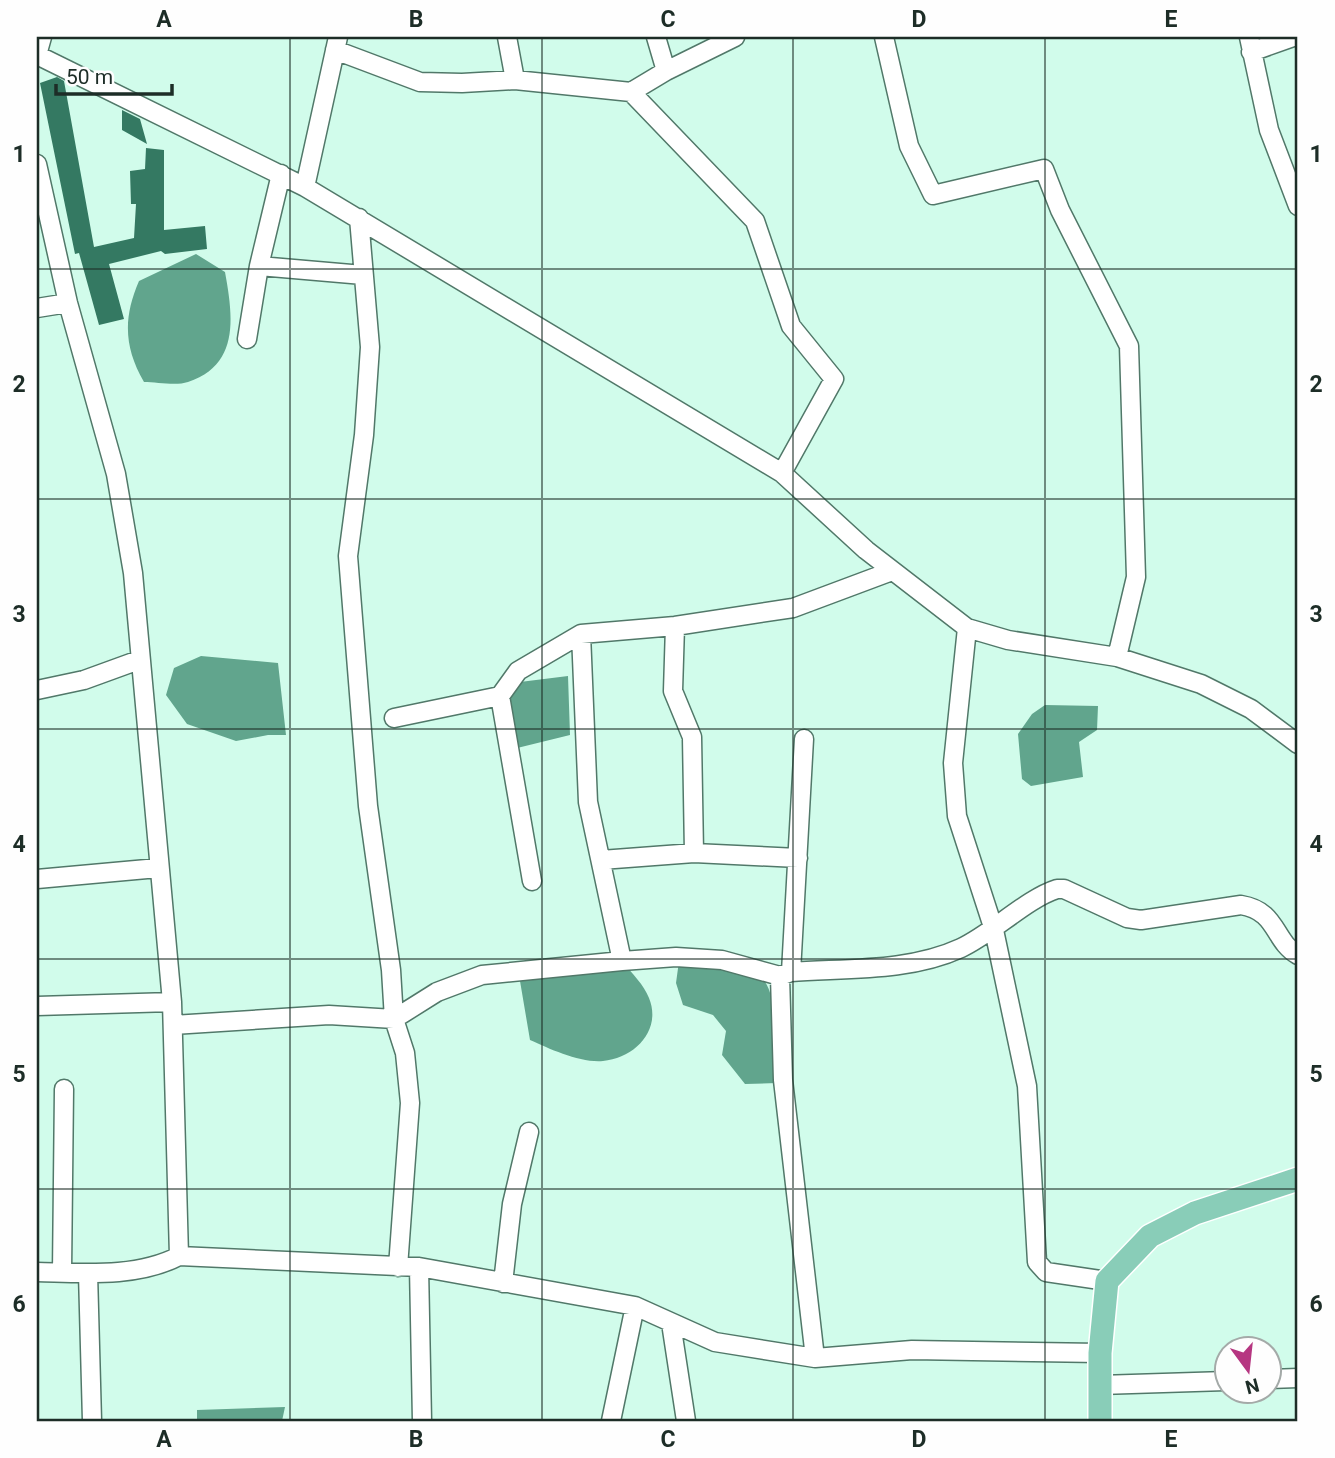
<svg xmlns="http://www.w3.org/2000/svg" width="1335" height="1458" viewBox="0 0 1335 1458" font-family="Roboto,sans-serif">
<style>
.water{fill:#61a58d}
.building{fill:#347962}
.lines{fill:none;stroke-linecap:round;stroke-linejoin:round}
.minor-casing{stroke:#517869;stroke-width:21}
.major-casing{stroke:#fff;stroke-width:26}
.minor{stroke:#fff;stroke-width:18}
.major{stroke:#89cdb8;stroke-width:23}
.grid{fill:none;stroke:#1d2d27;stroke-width:2;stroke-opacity:0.55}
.neatline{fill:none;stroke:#1d2d27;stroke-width:2.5}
.grid-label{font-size:23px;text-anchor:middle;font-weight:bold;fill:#1d2d27}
</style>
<rect width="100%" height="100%" fill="#d1fceb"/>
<path class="water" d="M196 254 225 272C233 316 240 365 188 382 176 386 157 382 144 382 124 347 123 318 139 281Z
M201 656 278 663 286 735H268L236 741 187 724 166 695 174 668Z
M568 676 570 735 505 751V684Z
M1045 705 1098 706 1097 730 1079 742 1083 777 1031 786 1022 779 1018 734 1032 714Z
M679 961C704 964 739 963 760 977 779 988 778 1061 777 1083L745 1084 722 1055 726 1031 713 1015 683 1005 676 983Z
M623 963C632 973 644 985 649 998 662 1030 635 1058 603 1061 580 1063 550 1049 530 1040L520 981Z
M285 1407 282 1421H197V1410Z"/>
<path class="building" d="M57 77 64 81 94 247 134 238 136 204H131L130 171 145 169 146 148 164 150V230L205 226 207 249 165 254 161 251 109 264 124 319 99 325 79 253 75 254 40 83Z
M122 110 140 119 147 144 122 130Z"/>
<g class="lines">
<defs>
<path id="minor" d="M507 37 515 80
M656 37 666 71 631 92 755 221 791 326 834 379 782 473
M884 37 909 146 933 195 1044 169 1060 210 1129 346 1136 577 1117 657
M1249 37 1269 130 1298 206
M335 50 420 82 462 83 515 80 631 92
M1251 52 1293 37
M37 55 305 187 782 473 866 550 967 628 1008 640 1117 657 1201 684 1251 709 1298 744
M37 55 42 37
M666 71 735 37
M37 164 68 303 116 474 133 573 172 1002 179 1256
M305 187 338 37
M359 218 370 347 364 435 348 556 368 806 391 970 394 1019 405 1053 410 1103 398 1267
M259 266 363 275
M37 308 68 303
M247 339 259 266 281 174
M675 626 673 691 692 737 694 853
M967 628 953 763 957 816 994 930 1027 1086 1037 1262 1046 1272 1107 1281
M581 634 588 802 622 961
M37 690 84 680 139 660
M500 696 532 881
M394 718 500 696 518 671 581 634 675 626 793 608 892 571
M601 860 694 853 798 858
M37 879 158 868
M791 972 804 739
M780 976 783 1080 815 1358
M37 1006 172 1002
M173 1025 329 1015 394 1019 437 992 482 975 622 961 676 957 722 960 780 976 791 972C847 968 909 972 961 948 993 933 1026 899 1057 889H1064L1127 918 1141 920 1241 905C1278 911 1273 941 1298 955
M419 1267 422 1421
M37 1272C83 1273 137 1278 179 1256L419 1267 635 1306 715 1342 815 1358 912 1350 1100 1353
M62 1272 64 1089
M88 1273 92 1421
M503 1283 512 1204 529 1132
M671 1323 686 1421
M1268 1379 1298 1378
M1100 1385 1226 1381
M611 1421 635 1306"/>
<path id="major" d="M1100 1421V1353L1107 1281 1150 1236 1195 1213 1298 1179"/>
</defs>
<use href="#minor" class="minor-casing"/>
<use href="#major" class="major-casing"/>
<use href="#minor" class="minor"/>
<use href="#major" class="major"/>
</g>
<path class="grid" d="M290 37V1421M542 37V1421M793 37V1421M1045 37V1421M37 269H1298M37 499H1298M37 729H1298M37 959H1298M37 1189H1298"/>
<rect width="1335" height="1458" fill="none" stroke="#fefefe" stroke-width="77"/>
<g transform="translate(1248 1370) rotate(165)"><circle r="33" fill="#fefefe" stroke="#a4aaa8" stroke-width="2"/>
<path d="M0-5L12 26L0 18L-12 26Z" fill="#b63681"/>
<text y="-10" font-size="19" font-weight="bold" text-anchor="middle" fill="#1d2d27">N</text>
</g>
<path d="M56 84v10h116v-10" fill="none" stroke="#1d2d27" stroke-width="3.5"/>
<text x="66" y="84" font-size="21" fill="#1d2d27" stroke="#fefefe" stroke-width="5" paint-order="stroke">50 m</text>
<rect x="38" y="38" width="1258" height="1382" class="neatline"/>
<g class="grid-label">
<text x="164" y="27">A</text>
<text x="416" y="27">B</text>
<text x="668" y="27">C</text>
<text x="919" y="27">D</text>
<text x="1171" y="27">E</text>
<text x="19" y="162">1</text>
<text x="1316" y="162">1</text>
<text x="19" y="392">2</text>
<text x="1316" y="392">2</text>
<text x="19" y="622">3</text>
<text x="1316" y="622">3</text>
<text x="19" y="852">4</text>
<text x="1316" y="852">4</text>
<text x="19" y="1082">5</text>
<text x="1316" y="1082">5</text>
<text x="19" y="1312">6</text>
<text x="1316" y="1312">6</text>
<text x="164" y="1447">A</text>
<text x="416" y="1447">B</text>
<text x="668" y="1447">C</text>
<text x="919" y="1447">D</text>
<text x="1171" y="1447">E</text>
</g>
</svg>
